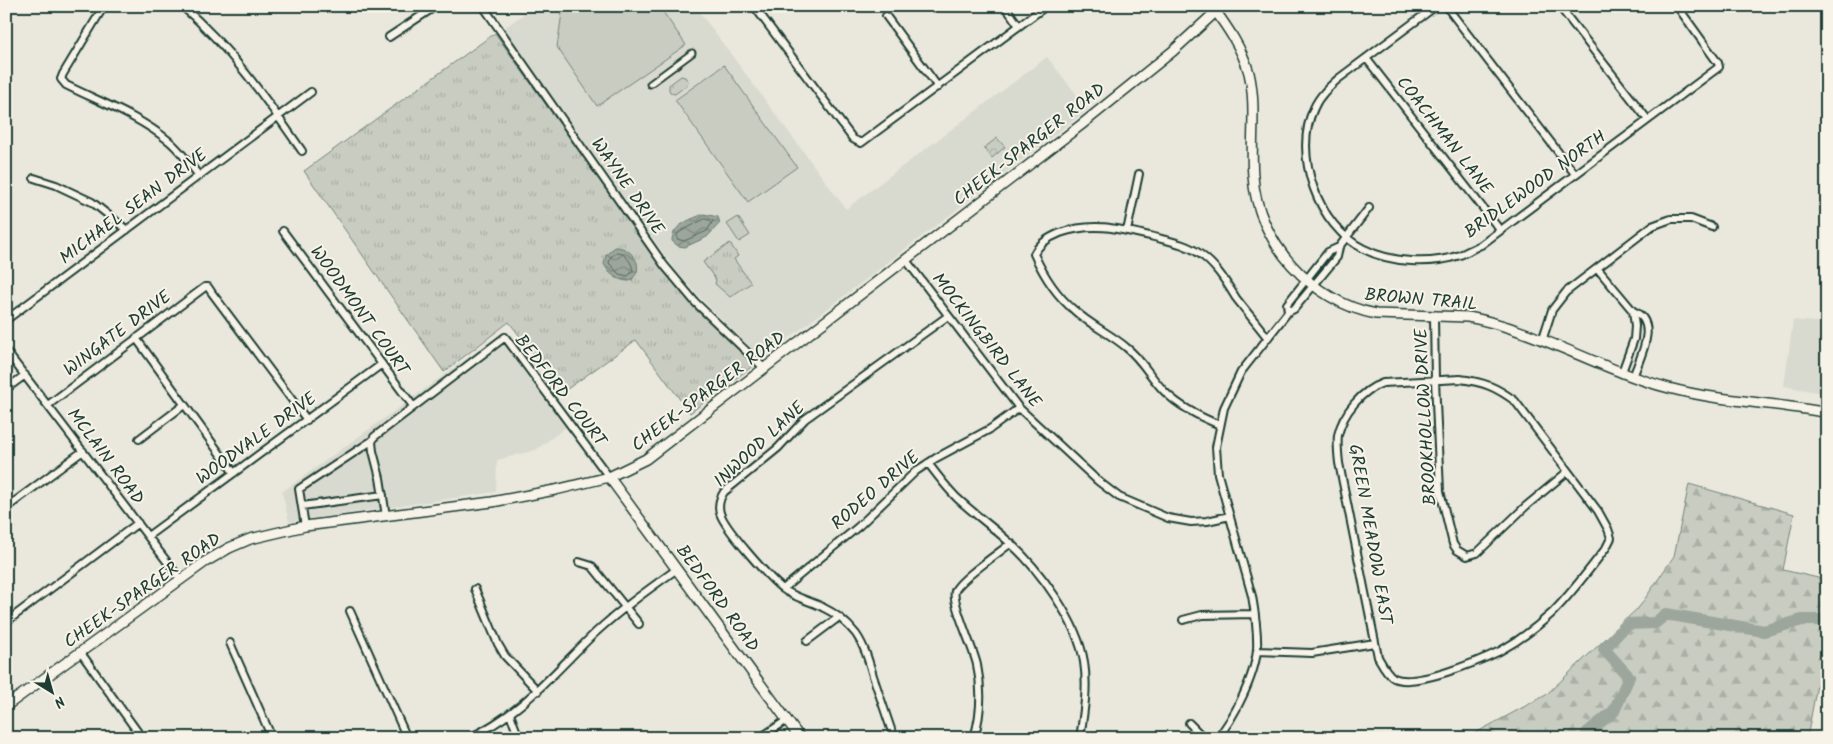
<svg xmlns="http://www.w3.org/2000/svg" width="1833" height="744" viewBox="0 0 1833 744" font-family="Kalam,sans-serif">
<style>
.built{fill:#d9dacf}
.grass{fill:url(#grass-tufts);stroke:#74847a;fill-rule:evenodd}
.forest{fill:url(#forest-firs);stroke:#74847a}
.park{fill:url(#park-crowns);stroke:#74847a}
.garden{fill:#c8ccc1;stroke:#74847a}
.water{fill:url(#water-waves);stroke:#6a7c72}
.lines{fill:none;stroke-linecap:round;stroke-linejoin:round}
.shore{stroke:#51675e;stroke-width:1}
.river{stroke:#9ca69c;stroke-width:12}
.pedestrian-casing{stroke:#1f3d34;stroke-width:9}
.minor-casing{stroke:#1f3d34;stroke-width:10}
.tertiary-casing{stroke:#1f3d34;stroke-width:12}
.secondary-casing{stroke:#1f3d34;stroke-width:12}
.pedestrian{stroke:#f7f3e8;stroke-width:5}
.minor{stroke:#f7f3e8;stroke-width:6}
.tertiary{stroke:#f7f3e8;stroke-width:9}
.secondary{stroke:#f7f3e8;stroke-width:9}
.labels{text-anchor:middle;stroke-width:4;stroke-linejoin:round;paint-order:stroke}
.street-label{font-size:18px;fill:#1f3d34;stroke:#f7f3e8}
</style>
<defs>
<pattern id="grass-tufts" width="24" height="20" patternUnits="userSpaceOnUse" patternTransform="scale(1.25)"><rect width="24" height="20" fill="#c8ccc1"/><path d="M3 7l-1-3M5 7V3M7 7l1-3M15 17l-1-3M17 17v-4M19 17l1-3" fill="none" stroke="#abb0a6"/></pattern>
<pattern id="forest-firs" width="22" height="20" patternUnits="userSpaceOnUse" patternTransform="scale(1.25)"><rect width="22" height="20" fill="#c8ccc1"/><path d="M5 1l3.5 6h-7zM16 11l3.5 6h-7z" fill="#abb0a6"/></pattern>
<pattern id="park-crowns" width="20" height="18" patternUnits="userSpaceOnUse" patternTransform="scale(1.25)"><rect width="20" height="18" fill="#c8ccc1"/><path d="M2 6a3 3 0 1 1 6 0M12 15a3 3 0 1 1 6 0" fill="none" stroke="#abb0a6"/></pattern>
<pattern id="water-waves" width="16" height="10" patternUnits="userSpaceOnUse" patternTransform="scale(1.25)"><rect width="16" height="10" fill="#9ca69c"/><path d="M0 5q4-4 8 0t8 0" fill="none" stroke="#7f8880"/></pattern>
</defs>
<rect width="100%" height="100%" fill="#eae8dd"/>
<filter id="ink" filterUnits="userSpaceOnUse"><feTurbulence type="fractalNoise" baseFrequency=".02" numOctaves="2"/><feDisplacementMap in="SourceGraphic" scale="10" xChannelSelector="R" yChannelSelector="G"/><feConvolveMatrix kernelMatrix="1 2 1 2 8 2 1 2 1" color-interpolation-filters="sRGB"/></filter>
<g filter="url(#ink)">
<path class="built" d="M535 6H695L846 209 1047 57 1088 109 762 359 700 298 676 271 504 28Z
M1793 320 1827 323V394L1784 386Z
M505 331 574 421 536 450 497 460 496 492 289 522 282 492Z"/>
<path class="grass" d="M495 33 657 261 695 309 754 365 690 413 636 340 563 392 509 322 444 372 304 171ZM615 247 628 251 637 263 633 279 629 281 617 278 609 272 606 255Z
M730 243 738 256 734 259 751 283 730 297 715 284 716 280 703 262Z"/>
<path class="forest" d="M1689 484 1794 514 1783 570 1827 580V632L1807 738H1466L1546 695 1640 606 1674 556Z"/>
<path class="park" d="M681 76 685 77 688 81 687 85 675 94 671 93 669 90V85Z
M997 138 1005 147 992 158 984 148Z"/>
<path class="garden" d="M563 6H659L686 45 597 106 557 47Z
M724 65 797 167 748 202 675 100Z
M738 217 750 235 739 242 727 224Z"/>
<path class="water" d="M704 214 718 217 720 223 707 237 685 247 678 246 672 241C672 225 691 219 704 214Z
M615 247C632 246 648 270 629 281 618 281 609 274 604 264L606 255Z"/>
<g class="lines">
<path class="shore" d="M705 219 713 221 707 231 684 241 677 239V235L680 232Z
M617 252C625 253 632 262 633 271L628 276 619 274 609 263 610 258Z"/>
<path class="river" d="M1585 738 1587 733 1614 711 1629 677 1604 649 1627 624 1655 623 1666 614 1764 631 1802 620H1827"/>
<defs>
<path id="pedestrian" d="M650 84 692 53"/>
<path id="minor" d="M104 6 63 74 61 79 66 85C100 102 139 116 169 141 181 151 190 164 199 176
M182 6C231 48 266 99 302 151
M483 6 664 265 695 302 765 369
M754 6 853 139 861 143 1046 6
M1005 6 1019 26
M1436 6 1338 79C1329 87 1319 96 1314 108 1292 154 1318 227 1364 249 1391 263 1431 265 1460 255 1467 252 1474 248 1481 245L1719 67 1718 63 1677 6
M1446 6 1575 174
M1559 6 1648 120
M886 16 938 87
M389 37 436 6
M1366 58 1500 230
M34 178 56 185 92 202 127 230
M283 231 413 406
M1127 231 1139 174
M906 260 1019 408 1098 481 1119 497 1168 518 1191 522 1207 521 1230 516
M1597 268 1633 311C1660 322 1640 357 1633 377
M1288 312 1287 304 1328 252 1339 247
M1434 317 1435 380 1440 491 1453 544 1457 550 1467 556 1477 553 1526 506 1567 472
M6 320 311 92
M136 338 234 473
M1542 341 1552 310 1566 292 1652 226 1671 219H1691L1712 227
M6 351 181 580
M1622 372 1634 339 1635 326 1633 311
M1460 379C1484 382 1496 387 1515 401L1598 511 1608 529 1611 538 1606 548C1589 570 1572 593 1552 613 1537 627 1518 641 1500 651 1479 661 1415 688 1394 678 1387 674 1382 664 1378 657L1339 463C1338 454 1337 444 1338 435 1343 413 1362 390 1383 383Z
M6 389 25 375
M48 405 205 287H208L212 293 307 420
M1220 425C1200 417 1180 407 1165 392 1151 378 1142 360 1127 348 1111 334 1090 325 1074 310 1057 296 1043 274 1034 254 1039 244 1050 237 1060 233 1094 221 1120 229 1154 237 1169 241 1187 244 1200 254 1216 265 1226 282 1236 298 1246 311 1257 324 1267 337
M139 439 184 405
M928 463C937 475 947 488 957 498 974 514 993 527 1010 543 1039 569 1078 622 1084 662 1088 687 1084 712 1080 738
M302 506 383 495
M6 508 83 451
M386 516 380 478 373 451 372 442 374 437 505 337 609 477
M305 526 299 489 373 440
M148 536 382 364
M579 562 592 566 639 624
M475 589 498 644 505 656 538 691
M783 589 859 526 916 471 936 458 990 429 1019 408
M350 611 407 738
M1183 620 1202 615 1255 614
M6 622 138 523
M807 641 839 617
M230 643 272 738
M1257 651 1312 653 1375 643
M81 653 142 738
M510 714 519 738
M1189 723 1204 738
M469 738C524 712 553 673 595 633 621 609 649 589 677 569
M760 738 787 720
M894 738C887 717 880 697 873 676 869 662 865 647 856 634 848 624 837 614 824 608 811 601 795 598 783 589 769 578 725 529 720 513 718 506 720 498 724 492L778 448 805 419 948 316
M974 738C981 715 982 689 977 665 974 649 951 603 955 591 959 580 1000 552 1011 543
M1217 738C1234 719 1255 675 1257 650 1258 632 1255 613 1252 596L1218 474 1216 447 1224 408 1241 372 1288 312 1294 309 1337 257 1339 247 1369 208"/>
<path id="tertiary" d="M1212 6C1227 27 1242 48 1249 73 1257 107 1250 141 1253 176 1257 242 1312 302 1376 314L1468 317C1538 330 1600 370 1669 388 1720 402 1775 402 1827 413
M609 477 800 738"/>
<path id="secondary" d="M6 706 205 562 229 548 250 539 305 526 492 502 555 490 609 477 646 459 1081 125 1173 51 1222 6"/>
</defs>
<use href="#pedestrian" class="pedestrian-casing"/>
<use href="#minor" class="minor-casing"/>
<use href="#tertiary" class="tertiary-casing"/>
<use href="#secondary" class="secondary-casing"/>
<use href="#pedestrian" class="pedestrian"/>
<use href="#minor" class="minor"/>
<use href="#tertiary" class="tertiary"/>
<use href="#secondary" class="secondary"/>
</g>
</g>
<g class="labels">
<g class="street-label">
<text transform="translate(1445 135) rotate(52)" y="6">COACHMAN LANE</text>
<text transform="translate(1029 144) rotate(-38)" y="6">CHEEK-SPARGER ROAD</text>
<text transform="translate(1535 184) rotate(-36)" y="6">BRIDLEWOOD NORTH</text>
<text transform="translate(628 186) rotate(55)" y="6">WAYNE DRIVE</text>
<text transform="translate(133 206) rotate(-37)" y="6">MICHAEL SEAN DRIVE</text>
<text transform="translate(1421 299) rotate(5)" y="6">BROWN TRAIL</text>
<text transform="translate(360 310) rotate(54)" y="6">WOODMONT COURT</text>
<text transform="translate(117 333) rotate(-37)" y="6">WINGATE DRIVE</text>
<text transform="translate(987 340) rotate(52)" y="6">MOCKINGBIRD LANE</text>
<text transform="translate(561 390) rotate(52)" y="6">BEDFORD COURT</text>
<text transform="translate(708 391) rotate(-37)" y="6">CHEEK-SPARGER ROAD</text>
<text transform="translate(1425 417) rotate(-93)" y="6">BROOKHOLLOW DRIVE</text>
<text transform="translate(256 438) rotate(-36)" y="6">WOODVALE DRIVE</text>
<text transform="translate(759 444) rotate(-43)" y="6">INWOOD LANE</text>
<text transform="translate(106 456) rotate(53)" y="6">MCLAIN ROAD</text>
<text transform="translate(875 490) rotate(-41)" y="6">RODEO DRIVE</text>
<text transform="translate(1371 534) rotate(80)" y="6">GREEN MEADOW EAST</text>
<text transform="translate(142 590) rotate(-35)" y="6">CHEEK-SPARGER ROAD</text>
<text transform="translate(718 598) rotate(54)" y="6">BEDFORD ROAD</text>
</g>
</g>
<rect width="1833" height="744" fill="none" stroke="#f7f3e8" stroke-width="25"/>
<rect x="12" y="12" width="1808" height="719" fill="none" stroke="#1f3d34" stroke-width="2" filter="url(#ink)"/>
<g transform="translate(52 692) rotate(143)" stroke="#f7f3e8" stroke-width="4" paint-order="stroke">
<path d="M0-4L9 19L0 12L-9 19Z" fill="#1f3d34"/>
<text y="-8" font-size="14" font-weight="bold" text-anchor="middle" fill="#1f3d34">N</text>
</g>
</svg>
